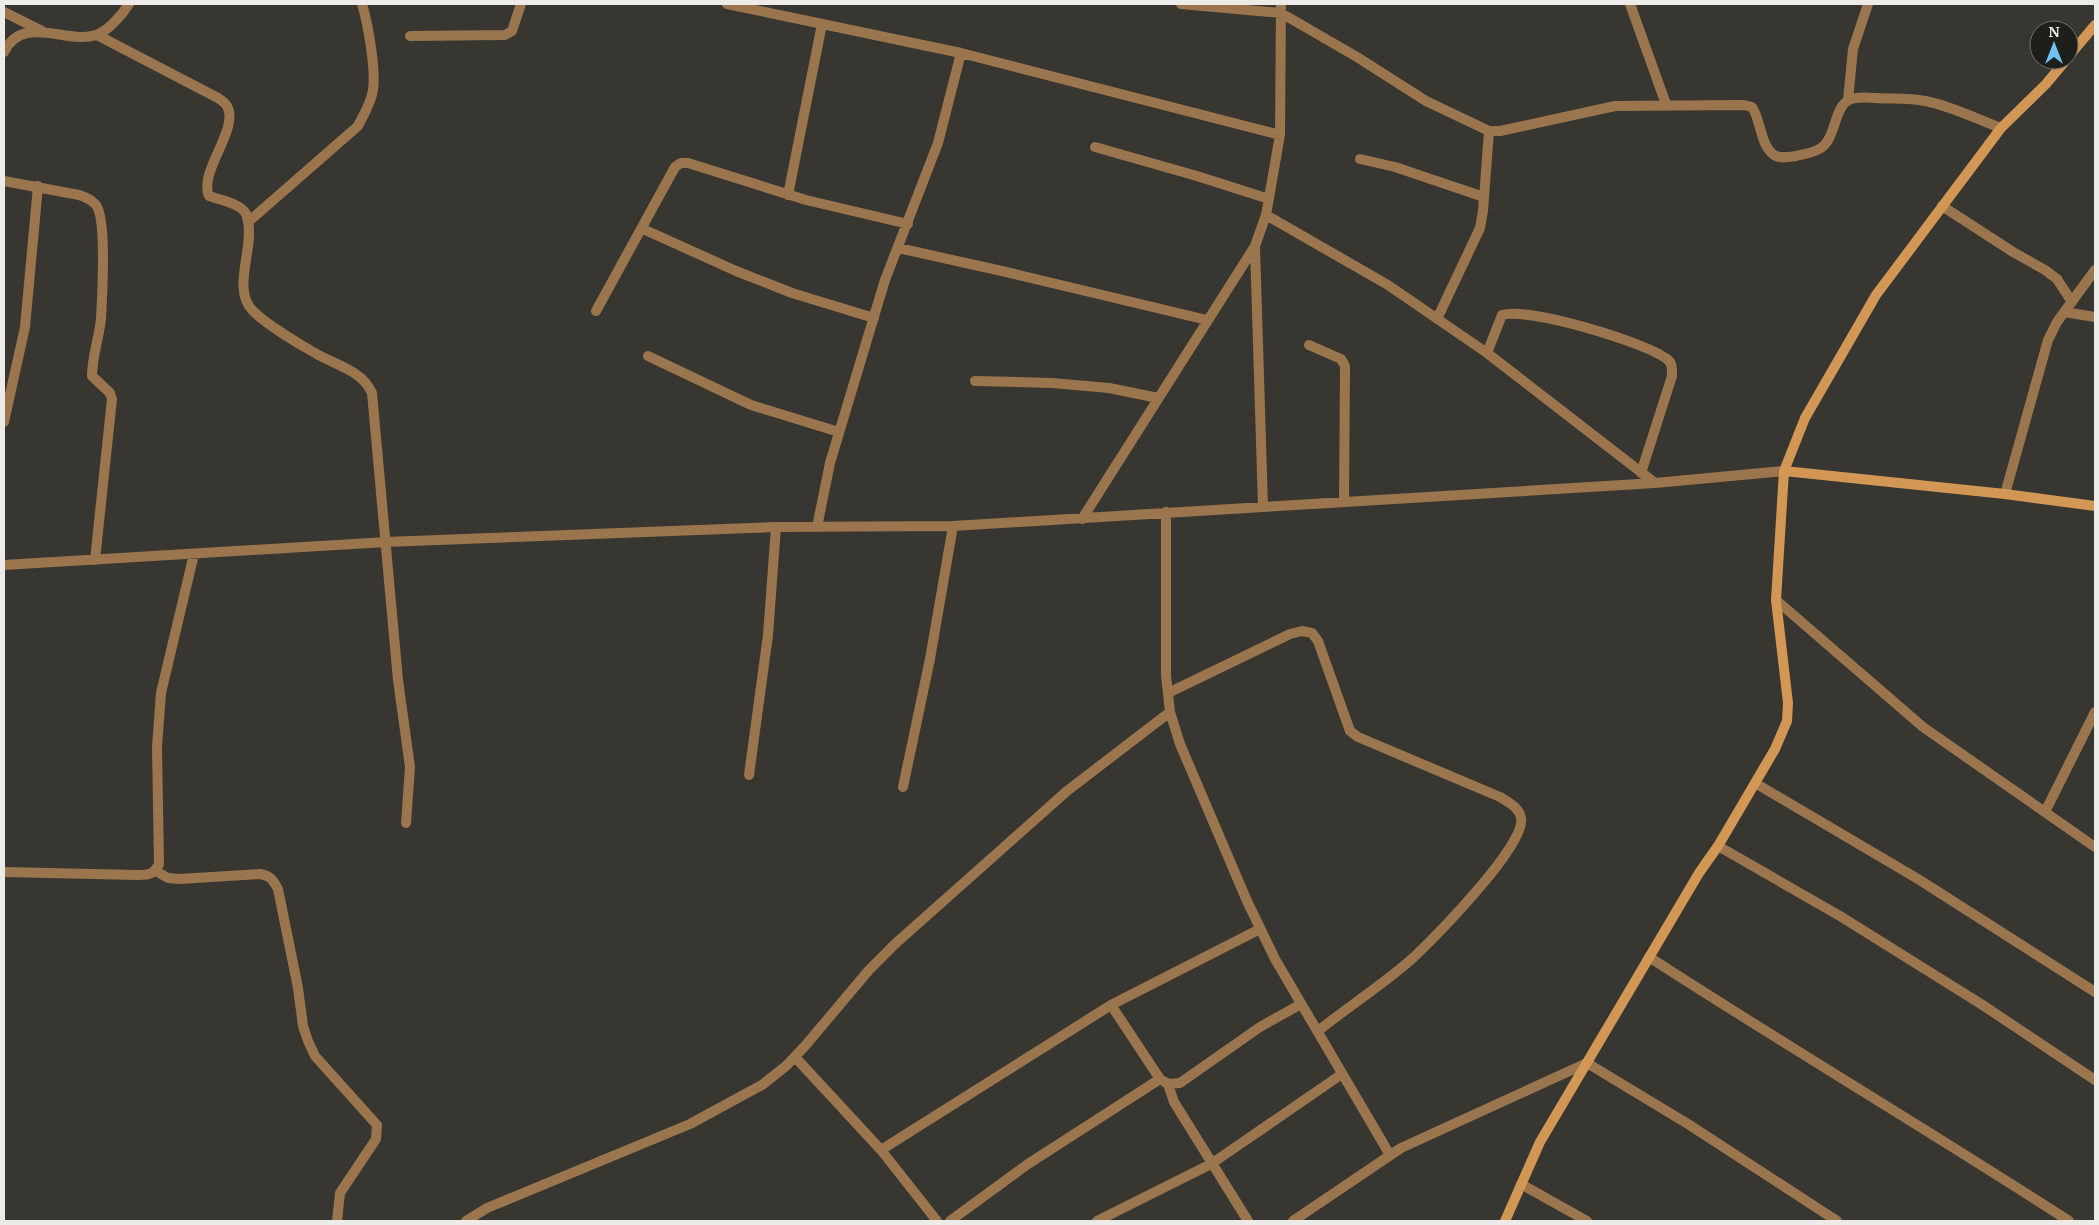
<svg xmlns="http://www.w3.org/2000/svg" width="2099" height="1225" viewBox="0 0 2099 1225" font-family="Merriweather,serif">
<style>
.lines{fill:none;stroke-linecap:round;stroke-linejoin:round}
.street{stroke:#9a754d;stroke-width:10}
.secondary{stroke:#d29755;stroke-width:10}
</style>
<rect width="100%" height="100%" fill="#373631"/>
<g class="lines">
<path class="street" d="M727 4 961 53 1280 135
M1181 4 1281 13 1357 57 1426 101 1489 131H1500L1615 106 1744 105 1752 107C1761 120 1760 145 1774 155 1780 159 1789 157 1796 156 1804 154 1814 153 1821 148 1836 138 1834 107 1849 100 1857 96 1868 98 1876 98 1892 99 1909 98 1925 101 1952 106 1976 119 2001 128
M1630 4 1666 104
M4 12 42 31
M97 35 218 98C221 100 225 103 227 106 240 129 198 172 209 196 220 200 236 202 244 211 247 214 247 218 248 221 254 249 232 288 252 310 266 324 297 343 315 353 335 365 362 370 372 393L398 680 410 767 406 823
M410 36 505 35 512 31 521 4
M4 52C23 13 67 45 96 35 108 31 122 15 129 4
M1848 100 1853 49 1868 4
M1095 147 1197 176 1269 199
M1360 159 1395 167 1484 197
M4 181 79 195C85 197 91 199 96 205 107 219 102 298 101 319 99 338 92 357 92 376L110 393 112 399 95 560
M788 195 822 24
M1942 206 2013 252 2045 270 2057 279 2072 302
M1266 215 1388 285 1487 353 1655 483
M248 222 358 126C364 114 371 103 373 90 376 69 368 24 362 4
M643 229 736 271 792 293 874 318
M1255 246 1263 507
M898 248 1002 271 1207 320
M596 311 675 167 681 163H688L806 200 908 224
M2064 312 2095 317
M1437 319 1480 228 1483 211 1489 131
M1309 345 1341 359 1345 366 1344 502
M1487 353 1502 315C1528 307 1645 342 1667 359 1673 363 1672 370 1672 376L1641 473
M648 356 751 405 839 432
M975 381 1052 383 1109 388 1158 398
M4 422 25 327 38 186
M2005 494 2048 340 2057 322 2095 270
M1166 512V675L1170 712 1180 744 1247 901 1275 959 1390 1155
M1082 519 1255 246 1266 215 1280 135 1281 4
M817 527 830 463 885 280 938 143 961 53
M4 565 386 542 776 527 953 526 1655 483 1784 471
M1776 600 1923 727 2095 847
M1168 693 1290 634 1302 631 1312 633 1318 641 1350 731 1358 737 1500 797C1509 803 1519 807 1521 818 1527 844 1435 937 1414 957 1384 984 1349 1006 1318 1031
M749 775 768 635 776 527
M1755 783 1918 879 2095 992
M903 787 930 659 953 526
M2045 812 2095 712
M1718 846 1840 916 1981 1004 2095 1080
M156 871 168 878 179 879 260 874C271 876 273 880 278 889L298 988 303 1026 308 1041 315 1056 377 1125 376 1139 340 1193 337 1221
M4 872 138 875C149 875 154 874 159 864L157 747 161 693 194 554
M1649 957C1788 1047 1930 1131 2069 1221
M1111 1005 1160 1079 1168 1084 1180 1083 1260 1027 1301 1004
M795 1057 881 1150 937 1221
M1168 1084 1174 1102 1248 1221
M881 1150 1111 1005 1260 929
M1521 1184 1587 1221
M466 1221 487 1208 690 1124 762 1085 786 1066 805 1046 869 970 895 944 1067 791 1170 712
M950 1221 1028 1164 1160 1079
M1097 1221 1211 1164 1342 1074
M1293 1221 1401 1148 1587 1063 1688 1124 1837 1221"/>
<path class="secondary" d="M2069 56 2095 25
M1784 471 2005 494 2095 506
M1505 1221 1540 1142 1699 873 1718 846 1775 749 1787 721 1788 703 1776 600 1784 471 1805 418 1876 295 2001 128 2046 84 2066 60"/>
</g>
<rect width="2099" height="1225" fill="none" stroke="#ecebe8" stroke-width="10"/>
<g transform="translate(2054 45)"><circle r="24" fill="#1e1e1b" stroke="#70706d"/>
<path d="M0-4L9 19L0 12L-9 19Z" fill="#72c1f5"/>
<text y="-8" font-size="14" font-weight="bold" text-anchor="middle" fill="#ecebe8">N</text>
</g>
</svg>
